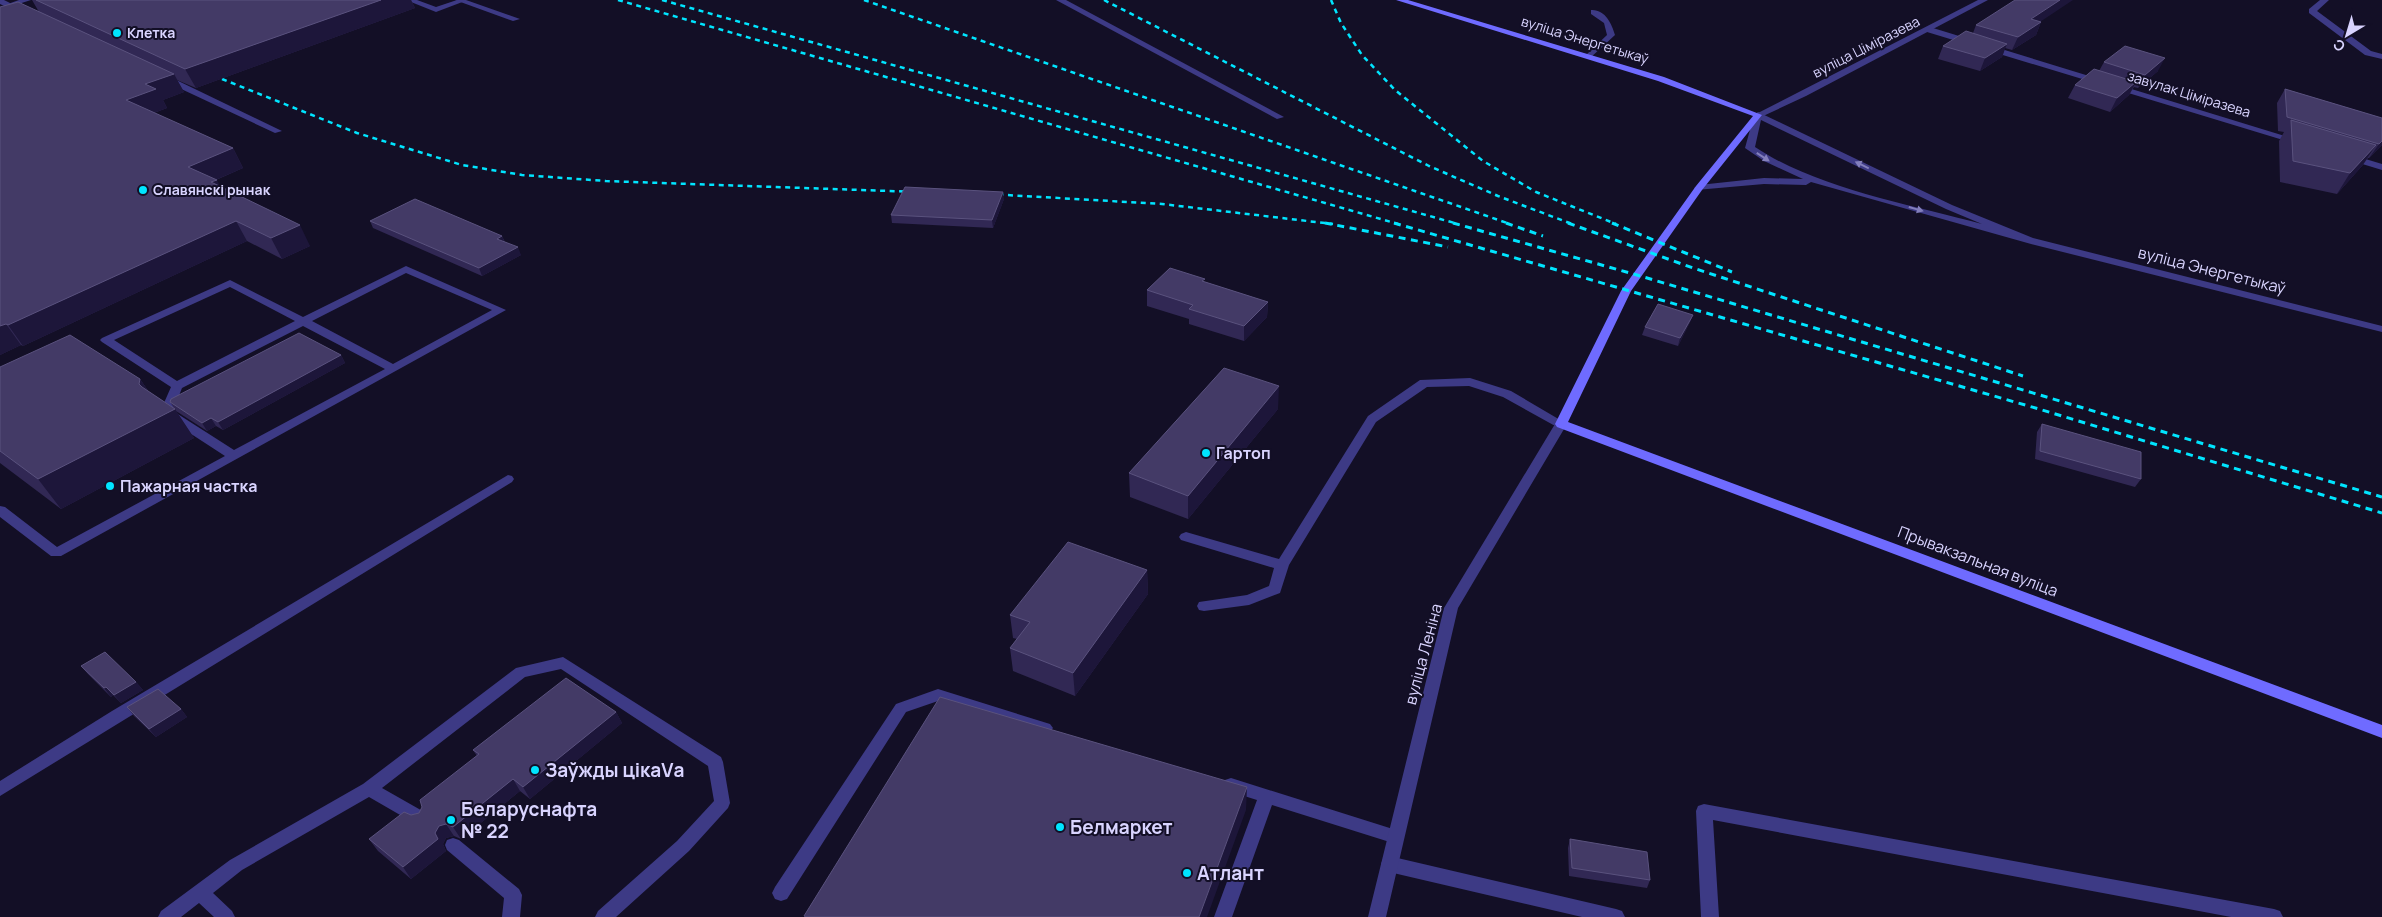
<svg xmlns="http://www.w3.org/2000/svg" width="2382" height="917" viewBox="0 0 2382 917" font-family="Manrope,sans-serif">
<style>
.lines{fill:none;stroke-linecap:round;stroke-linejoin:round}
.service{fill:#3d3a85;fill-rule:evenodd}
.minor{fill:#3d3a85;fill-rule:evenodd}
.tertiary{fill:#3d3a85;fill-rule:evenodd}
.secondary{fill:#6f6bff;fill-rule:evenodd}
.rail-far1{stroke:#00e5ff;stroke-width:2.5;stroke-dasharray:5 4.5;stroke-linecap:butt}
.rail{stroke:#00e5ff;stroke-width:3;stroke-dasharray:7 5.5;stroke-linecap:butt}
.wall{fill:#312854}
.shaded-wall{fill:#1d163a}
.building{fill:#433a66;stroke:#5a527e}
.oneway{fill:#837fbc}
.poi-dot{fill:#00e5ff;stroke:#130f26;stroke-width:2}
.labels{text-anchor:middle;stroke-width:4;stroke-linejoin:round;paint-order:stroke}
.far-poi-label{font-size:14px;font-weight:bold;fill:#d9d4ff;stroke:#130f26;text-anchor:start}
.far-street-label{font-size:14px;fill:#d9d4ff;stroke:#130f26}
.street-label{font-size:16px;fill:#d9d4ff;stroke:#130f26}
.poi-label{font-size:16px;font-weight:bold;fill:#d9d4ff;stroke:#130f26;text-anchor:start}
.near-poi-label{font-size:19px;font-weight:bold;fill:#d9d4ff;stroke:#130f26;text-anchor:start}
</style>
<rect width="100%" height="100%" fill="#130f26"/>
<g class="lines">
<path class="service" d="M19 0H31L9 7 5 5Z
M406 0H417L436 7 457 0 465 1 436 12Z
M1056 0H1066L1284 117 1277 119Z
M1591 10C1605 9 1612 24 1615 35L1589 59 1585 57 1586 55 1607 35 1604 23 1591 14Z
M406 266 506 310 61 556H51L0 517V506L5 507 57 547 225 456 162 415 160 412 171 387 102 342 100 340 102 338 230 280 303 317ZM406 273 492 310 393 364 312 321ZM230 287 295 321 177 381 114 340ZM303 326 385 369 234 450 173 411 182 388Z
M1470 378 1511 391 1567 424 1561 428 1557 427 1503 397 1469 386 1427 387 1376 422 1289 565 1280 593 1249 605 1204 611 1199 610 1197 606 1199 602 1247 595 1269 586 1274 568 1181 540 1179 537 1181 534 1186 532 1279 559 1368 416 1420 380Z
M508 475 512 476 514 479 512 482 0 796V781L112 711Z
M563 657 721 757 723 762 730 803 728 808 689 851 616 917H595L598 911 677 841 714 801 708 766 561 669 525 677 382 788 426 813 428 818 426 823 420 825 414 823 369 797 242 870 213 893 232 911 235 917H214L199 903 181 917H158L161 911 230 860 363 784 516 668Z
M938 689 1050 724 1053 728 1050 732 1045 734 938 701 906 712 787 899 781 901 775 899 772 893 775 887 896 704Z
M1231 778 1396 830 1402 832 1404 837 1402 842 1396 844 1272 805 1232 917H1214L1257 800 1225 790 1223 785 1225 780Z
M1704 804 2274 909 2280 911 2283 917H2231L1713 820 1719 917H1701L1696 811 1698 806Z
M453 838 459 840 519 889 522 895 520 917H502L504 898 447 850 445 845 447 840Z
M1389 856 1616 909 1622 911 1625 917H1582L1389 872 1383 869 1381 864 1383 859Z"/>
<path class="minor" d="M0 0H4L26 11 19 13 0 4Z
M455 0H466L520 19 513 21Z
M2320 0H2329L2317 11 2371 51 2382 54V59L2365 55 2309 13V9Z
M1927 28H1933L2301 141 2293 143 1927 32Z
M162 76H168L282 131 275 133 162 80Z
M1758 112 1952 205 2033 238 2382 326V332L2031 244 1811 182 1806 185 1764 184 1696 190 1694 188 1699 185 1764 178 1803 179 1764 161 1745 148 1754 115ZM1761 120 1946 209 1982 224C1911 205 1816 188 1755 147Z
M2349 154 2382 164V170L2346 159 2344 157Z"/>
<path class="tertiary" d="M1978 0H1988L1806 96 1761 117 1754 115Z
M1561 420 1567 424 1458 608 1386 917H1368L1444 608 1555 424Z"/>
<path class="secondary" d="M1396 0H1408L1664 77 1762 115 1702 190 1631 291 1568 422 2382 725V738L1557 427 1555 424 1621 291 1696 186 1753 116 1658 81Z"/>
<path class="rail-far1" d="M618 0 1398 224
M662 0 1458 224
M864 0 1510 224
M1104 0 1429 166 1498 196 1572 224
M1331 0 1341 23 1362 55 1395 90 1483 161 1536 192 1616 224
M222 79 357 133 462 165 522 175 606 181 917 192
M989 194 1162 204 1333 224"/>
<path class="rail" d="M1325 223 1448 247
M1394 223 2039 409 2382 513
M1453 223 1637 275 2382 497
M1506 223 1543 236
M1568 223 1693 268 2023 376
M1612 223 1732 272"/>
</g>
<path class="wall" d="M32 0H411L415 8 196 88 177 80 184 92 163 100 167 108 154 113 233 148 243 168 216 180 220 187 310 246 282 259 247 241 23 346 21 345 0 355V7L39 12Z
M2041 22 2036 35 2012 50 2005 48 2002 57 1980 71 1938 59 1943 46 1973 33 1976 25Z
M2104 62 2158 71 2138 88 2134 87 2129 95 2110 112 2068 98 2075 85 2099 71Z
M2285 89 2382 118V145L2369 158H2368L2362 166 2337 194 2280 182 2279 141 2284 132 2278 131 2277 103Z
M1004 199 993 228 892 223 891 215Z
M370 221 502 236 505 242 521 255 482 276 373 228Z
M1205 282 1268 302 1267 317 1244 341 1189 324V319L1147 306V290Z
M1693 315 1690 322 1678 346 1642 335 1645 327Z
M341 355 345 363 223 430 216 426 207 431 176 411 194 438 61 509 0 463V367L140 379 149 392 174 408 170 402Z
M1278 409 1188 519 1130 497 1129 473Z
M2042 424 2141 479 2135 487 2035 459 2037 432Z
M1147 570 1148 594 1075 696 1013 671 1010 648 1017 639 1013 638 1010 615Z
M81 666 136 682 143 690 121 703 113 695 111 697 88 674Z
M127 707 181 709 187 717 156 737 134 716Z
M616 712 622 723 530 799 520 791 461 839 454 836 446 838 443 844 446 851 411 879 378 851 369 839 411 815 419 813 477 756 473 750Z
M1570 839 1650 880 1647 888 1569 876 1568 848Z"/>
<path class="shaded-wall" d="M381 0H411L415 8 196 88 185 69Z
M2060 0H2073L2025 32 2031 19Z
M2041 22 2036 35 2012 50 2018 37Z
M2007 44 2002 57 1980 71 1985 58Z
M2165 58 2158 71 2138 88 2145 75Z
M174 74 184 92 163 100 167 108 137 119 126 100 145 84Z
M2136 82 2129 95 2110 112 2117 98Z
M2382 141V145L2369 158 2379 144Z
M2376 145 2362 166 2337 194 2350 173Z
M233 148 243 168 199 187 188 167Z
M217 180 227 200 211 182Z
M1003 192 1004 199 993 228 992 220Z
M236 221 247 241 23 346 8 325Z
M300 225 310 246 282 259 271 238Z
M502 236 505 244 497 239Z
M518 247 521 255 482 276 479 268Z
M1268 302 1267 317 1244 341V326Z
M1693 315 1690 322 1678 346 1680 338Z
M6 324 21 345 0 355V326Z
M341 355 345 363 223 430 218 422Z
M140 379 160 408 139 384Z
M1279 386 1278 409 1188 519V496Z
M175 409 194 438 61 509 38 479Z
M211 418 216 426 207 431 202 423Z
M1147 570 1148 594 1075 696 1073 673Z
M136 682 143 690 121 703 114 695Z
M106 687 113 695 111 697 104 688Z
M181 709 187 717 156 737 149 729Z
M616 712 622 723 530 799 523 787Z
M513 779 520 791 461 839 453 827Z
M1247 787 1246 810 1207 917H1199Z
M446 824 454 836 446 838 443 844 446 851 411 879 403 867 435 833 439 826Z"/>
<path class="building" d="M36 0H381L185 69Z
M2015 0H2060L2031 19 2041 22 2018 37 1976 25Z
M18 2 174 74 145 84 156 89 126 100 233 148 188 167 217 180 211 182 300 225 271 238 236 221 8 325 6 324 0 326V7Z
M1966 31 2007 44 1985 58 1943 46Z
M2125 46 2165 58 2145 75 2104 62Z
M2094 69 2136 82 2117 98 2075 85Z
M2285 89 2382 118V141L2379 144 2287 117Z
M2291 120 2376 145 2350 173 2293 161Z
M905 187 1003 192 992 220 891 215Z
M415 199 502 236 497 239 518 247 479 268 370 221Z
M1170 268 1205 279 1202 281 1268 302 1244 326 1189 309 1193 305 1147 290Z
M1658 304 1693 315 1680 338 1645 327Z
M299 333 341 355 218 422 211 418 202 423 170 402 171 399Z
M70 335 140 379 139 384 142 387 175 409 38 479 0 451V367Z
M1224 368 1279 386 1188 496 1129 473Z
M2042 424 2141 452V479L2040 451Z
M1068 542 1147 570 1073 673 1010 648 1030 622 1010 615Z
M105 652 136 682 114 695 106 687 104 688 81 666Z
M566 678 616 712 523 787 513 779 453 827 446 824 439 826 435 833 438 839 403 867 369 839 404 812 411 815 419 813 422 807 420 800 479 754 473 750Z
M158 689 181 709 149 729 127 707Z
M940 697 1247 787 1199 917H806L804 916Z
M1570 839 1647 852 1650 880 1572 868Z"/>
<defs><path id="oneway-solid" d="M-6-.8H1V-3.2L6.5 0L1 3.2V.8H-6Z" transform="scale(1.25)"/></defs>
<g class="oneway">
<use href="#oneway-solid" transform="translate(1763 157) rotate(33)"/>
<use href="#oneway-solid" transform="translate(1862 165) rotate(-154)"/>
<use href="#oneway-solid" transform="translate(1916 209) rotate(16)"/>
</g>
<g class="poi-dot">
<circle cx="117" cy="33" r="5"/>
<circle cx="143" cy="190" r="5"/>
<circle cx="1206" cy="453" r="5"/>
<circle cx="110" cy="486" r="5"/>
<circle cx="535" cy="770" r="5"/>
<circle cx="451" cy="820" r="5"/>
<circle cx="1060" cy="827" r="5"/>
<circle cx="1187" cy="873" r="5"/>
</g>
<g class="labels">
<g class="far-poi-label">
<text x="127" y="38">Клетка</text>
<text x="153" y="195">Славянскі рынак</text>
</g>
<g class="far-street-label">
<text transform="translate(1585 40) rotate(17)" y="5">вуліца Энергетыкаў</text>
<text transform="translate(1866 47) rotate(-27)" y="5">вуліца Ціміразева</text>
<text transform="translate(2189 94) rotate(17)" y="5">завулак Ціміразева</text>
</g>
<g class="street-label">
<text transform="translate(2212 270) rotate(14)" y="6">вуліца Энергетыкаў</text>
<text transform="translate(1978 561) rotate(21)" y="6">Прывакзальная вуліца</text>
<text transform="translate(1423 654) rotate(-75)" y="6">вуліца Леніна</text>
</g>
<g class="poi-label">
<text x="1216" y="459">Гартоп</text>
<text x="120" y="492">Пажарная частка</text>
</g>
<g class="near-poi-label">
<text x="545" y="777">Заўжды цікаVа</text>
<text x="461" y="816">Беларуснафта<tspan x="461" dy="22">№ 22</tspan></text>
<text x="1070" y="834">Белмаркет</text>
<text x="1197" y="880">Атлант</text>
</g>
</g>
<g transform="translate(2347 35) rotate(218)" stroke="#130f26" stroke-width="4" paint-order="stroke">
<path d="M0-4L9 19L0 12L-9 19Z" fill="#d9d4ff"/>
<text y="-8" font-size="14" font-weight="bold" text-anchor="middle" fill="#d9d4ff">С</text>
</g>
</svg>
